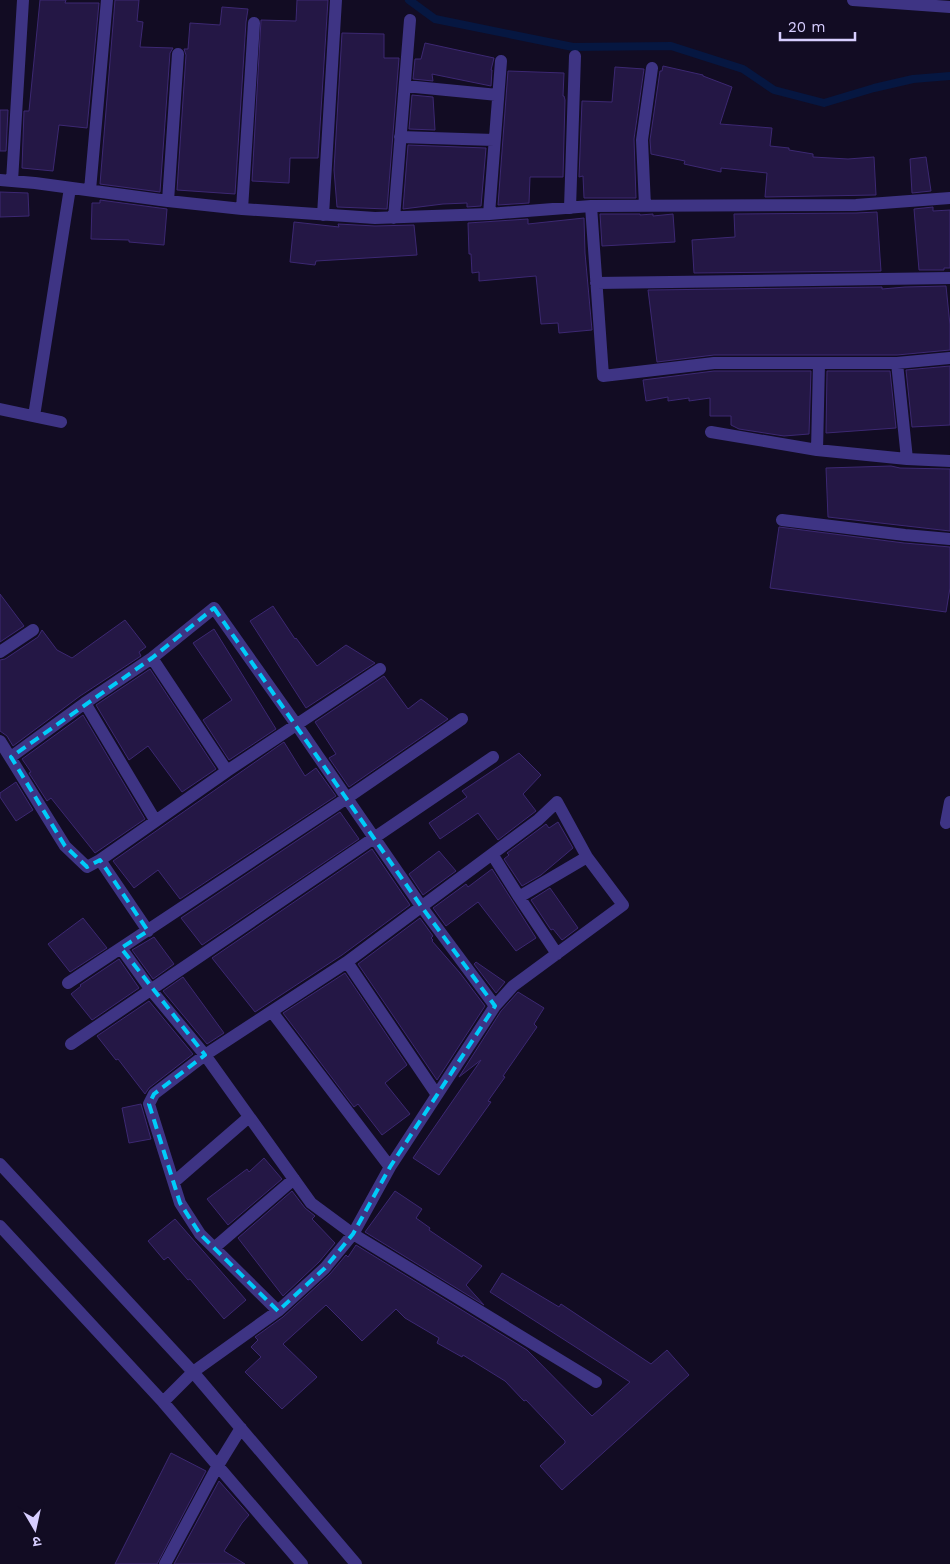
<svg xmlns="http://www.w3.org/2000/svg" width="950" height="1564" viewBox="0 0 950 1564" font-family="'Work Sans','Noto Sans Devanagari',sans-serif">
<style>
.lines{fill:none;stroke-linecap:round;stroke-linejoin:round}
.stream{stroke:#061741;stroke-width:8}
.building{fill:#241745;stroke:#3c2872}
.minor{stroke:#3e3484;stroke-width:12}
.marked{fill:none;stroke:#00ccf9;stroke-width:4;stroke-dasharray:10 6;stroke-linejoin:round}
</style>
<rect width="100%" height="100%" fill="#120c23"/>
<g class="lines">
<path class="stream" d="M409 0 435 19 573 47 671 46 743 69 774 90 824 103 874 88 913 79 950 76"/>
</g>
<path class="building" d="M40 0H66L65 3H99L87 128 59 125 53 171 22 168 24 111H29Z
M115 0H139L137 21 143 22 140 47 173 48 170 53 160 192 100 184Z
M297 0H328L318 158H290L289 183 252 181 261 20 296 21Z
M222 7 248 9 246 22 235 194 177 190 186 55 184 49H188L190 23 220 25Z
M342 33 384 34V58H399L387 209 337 207 334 170Z
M425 43 494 58 491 70H492L491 86 432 74 433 81 413 79 415 59H421Z
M663 66 703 75V76L732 87 720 124 772 128 770 146 789 148V150L813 154V157L848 159 874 157 876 195 765 197 767 173 721 168V172L684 164 685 161 651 154 650 140 660 71H662Z
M615 67 644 69 634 139 636 198H584L583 176 579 177 582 101 612 102Z
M508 71 564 73 563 96H564L565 100 563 177H530L529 203 498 205Z
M412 95 433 97 435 130 409 129Z
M0 110H8L6 151H0Z
M408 145 486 148 481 206 467 207V203L443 204 403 209Z
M926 157 931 191 912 193 910 159Z
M0 192 28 193 29 216 0 217Z
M100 200 167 209 164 245 129 242V240L91 239 92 203H100Z
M933 207V211L950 210V268H944V270H919L914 209Z
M877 212 881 271 694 273 692 240 735 237 734 214 856 213Z
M600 214H640V215L653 214V216L673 214 675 242 602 246Z
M584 218 585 253 592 330 559 333 558 323 541 324 536 276 479 281V272L472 273 471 254H469L468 223 528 219V224Z
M294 222 339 227 338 224 375 226 414 225 417 255 316 261 315 265 290 262Z
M946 286 950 325V350L897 355H714L657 362 648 290 882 287V289L905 287Z
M950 366V425L912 427 906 370Z
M714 371H811L809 434 784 436 739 429 731 425V416H710V398L689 401V398L668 401V397L646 401 643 380Z
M827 371H890L896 428 826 433Z
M891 466 900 468 950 469V531L828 517 826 468Z
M779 527 904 543 950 547V588L946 612 770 588Z
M0 594 24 626 0 642Z
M273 606 295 639 296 638 317 666 346 645 375 663 306 708 250 621Z
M125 620 146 647 139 652 141 656 80 696 13 746 7 736 0 731V660L5 659 38 637 42 630 57 650 72 658Z
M214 629 276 729 229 760 203 720 232 700 193 643Z
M150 669 216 769 182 792 148 746 129 760 96 705Z
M384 676 408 709 421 699 448 719 349 787 329 758 336 754 315 722Z
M83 715 145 819 95 853 51 798 47 801 29 773 31 772 22 759Z
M284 742 305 776 316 768 336 796 180 899 158 870 134 888 113 861Z
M519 753 541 775 523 794 536 811 498 840 478 813 440 839 429 823 467 797 462 791Z
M16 782 33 810 16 821 0 797V793Z
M340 812 359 839 202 945 181 918Z
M558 822 573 848 541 875 522 886 504 859 509 855 507 853 546 824 549 828Z
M372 849 410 905 342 955 255 1012 212 958Z
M439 851 456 871 423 895 409 874Z
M492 869 536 938 516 951 478 902 446 926 433 908 466 884 468 887Z
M550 888 578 928 562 940 553 929 551 930 531 900Z
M83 918 107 948 70 972 48 944Z
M420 918 433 936 431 938 433 940 432 941 460 973 485 1006 437 1080 358 964Z
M154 937 174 964 153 979 132 950Z
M119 959 139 988 92 1020 71 994 81 986 80 985Z
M476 962 505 982 496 993 474 964Z
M345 973 407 1065 385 1083 410 1114 382 1135 358 1104 354 1107 283 1013Z
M183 977 224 1033 207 1044 163 991Z
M518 992 544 1008 534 1024 537 1027 503 1076 505 1077 488 1101 491 1102 439 1175 413 1158 481 1060 459 1077 501 1011Z
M149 1001 193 1054 149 1088 145 1094 118 1059 116 1060 97 1036Z
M141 1104 151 1139 129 1143 122 1108Z
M264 1158 282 1179 228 1225 207 1199 247 1169 249 1172Z
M292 1191 305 1208 315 1216 312 1219 335 1243 319 1262 283 1296 238 1238Z
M395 1191 422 1209 416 1218 430 1228 429 1230 482 1266 466 1285 484 1305 365 1232Z
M175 1219 246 1300 224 1319 190 1279 188 1280 168 1257 164 1260 148 1241Z
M356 1245 527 1350 592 1416 630 1382 490 1292 502 1273 559 1307 561 1304 651 1364 667 1350 689 1375 562 1490 540 1466 565 1443V1441L526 1400 524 1401 505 1381 463 1355 462 1357 437 1343 439 1338 405 1318 396 1309 362 1341 326 1305 283 1344 317 1377 282 1409 245 1372 261 1357 251 1347 258 1340 255 1337 283 1317 330 1274 346 1255 348 1257Z
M171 1453 206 1471 157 1564H115Z
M219 1481 249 1515 242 1523 224 1551 245 1564H174Z"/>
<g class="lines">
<path class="minor" d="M853 0 950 7
M405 86 498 95
M400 137 494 140
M0 180 35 183 168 201 242 209 375 218 489 214 591 206 856 205 950 198
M12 181 23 0
M90 190 107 0
M168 201 178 54
M591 206 603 376 714 363H897L950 358
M645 206 642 140 652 68
M570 208 575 56
M242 209 254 23
M489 214 501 61
M323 215 336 0
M394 218 410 20
M596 283 950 278
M897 363 907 459
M0 409 61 422
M34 416 70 188
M711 432 817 450 907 459 950 461
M817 450 819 363
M782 520 905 535 950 539
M0 652 33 630
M152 658 227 771
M85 703 155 820
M0 741 65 846 87 867 100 860 148 931
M11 757 85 703 152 658 214 608 296 724 421 906 495 1006
M946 823 950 802
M492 854 519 897 557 954
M100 860 227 771 380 669
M519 897 587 857
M121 948 151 990 205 1055 311 1203 353 1234 596 1382
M347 962 437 1095
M68 983 347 798 462 719
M272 1012 390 1167
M71 1044 493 757
M0 1164 193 1372 356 1564
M174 1182 249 1117
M0 1226 163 1402 302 1564
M214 1248 294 1179
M163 1402 193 1372 278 1311 325 1268 353 1234 390 1167 495 1006 513 986 623 905 587 857 557 802 538 820 347 962 205 1055 154 1094 149 1104 180 1203 200 1234 278 1311
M165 1564 217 1467 241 1428"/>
</g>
<path class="marked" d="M214 608 421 906 495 1006 390 1167 353 1234 325 1268 278 1311 200 1234 180 1203 149 1104 154 1094 205 1055 121 948 148 931 100 860 87 867 65 846 11 757 152 658Z"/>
<g transform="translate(35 1529) rotate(171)" stroke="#120c23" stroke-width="4" paint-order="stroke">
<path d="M0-4L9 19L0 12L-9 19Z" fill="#d7ceff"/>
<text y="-8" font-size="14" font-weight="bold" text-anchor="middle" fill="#d7ceff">उ</text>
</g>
<path d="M780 32v8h75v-8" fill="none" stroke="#d7ceff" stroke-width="2.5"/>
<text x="788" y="32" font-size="15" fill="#d7ceff" stroke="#120c23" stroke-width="4" paint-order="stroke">20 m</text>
</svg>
